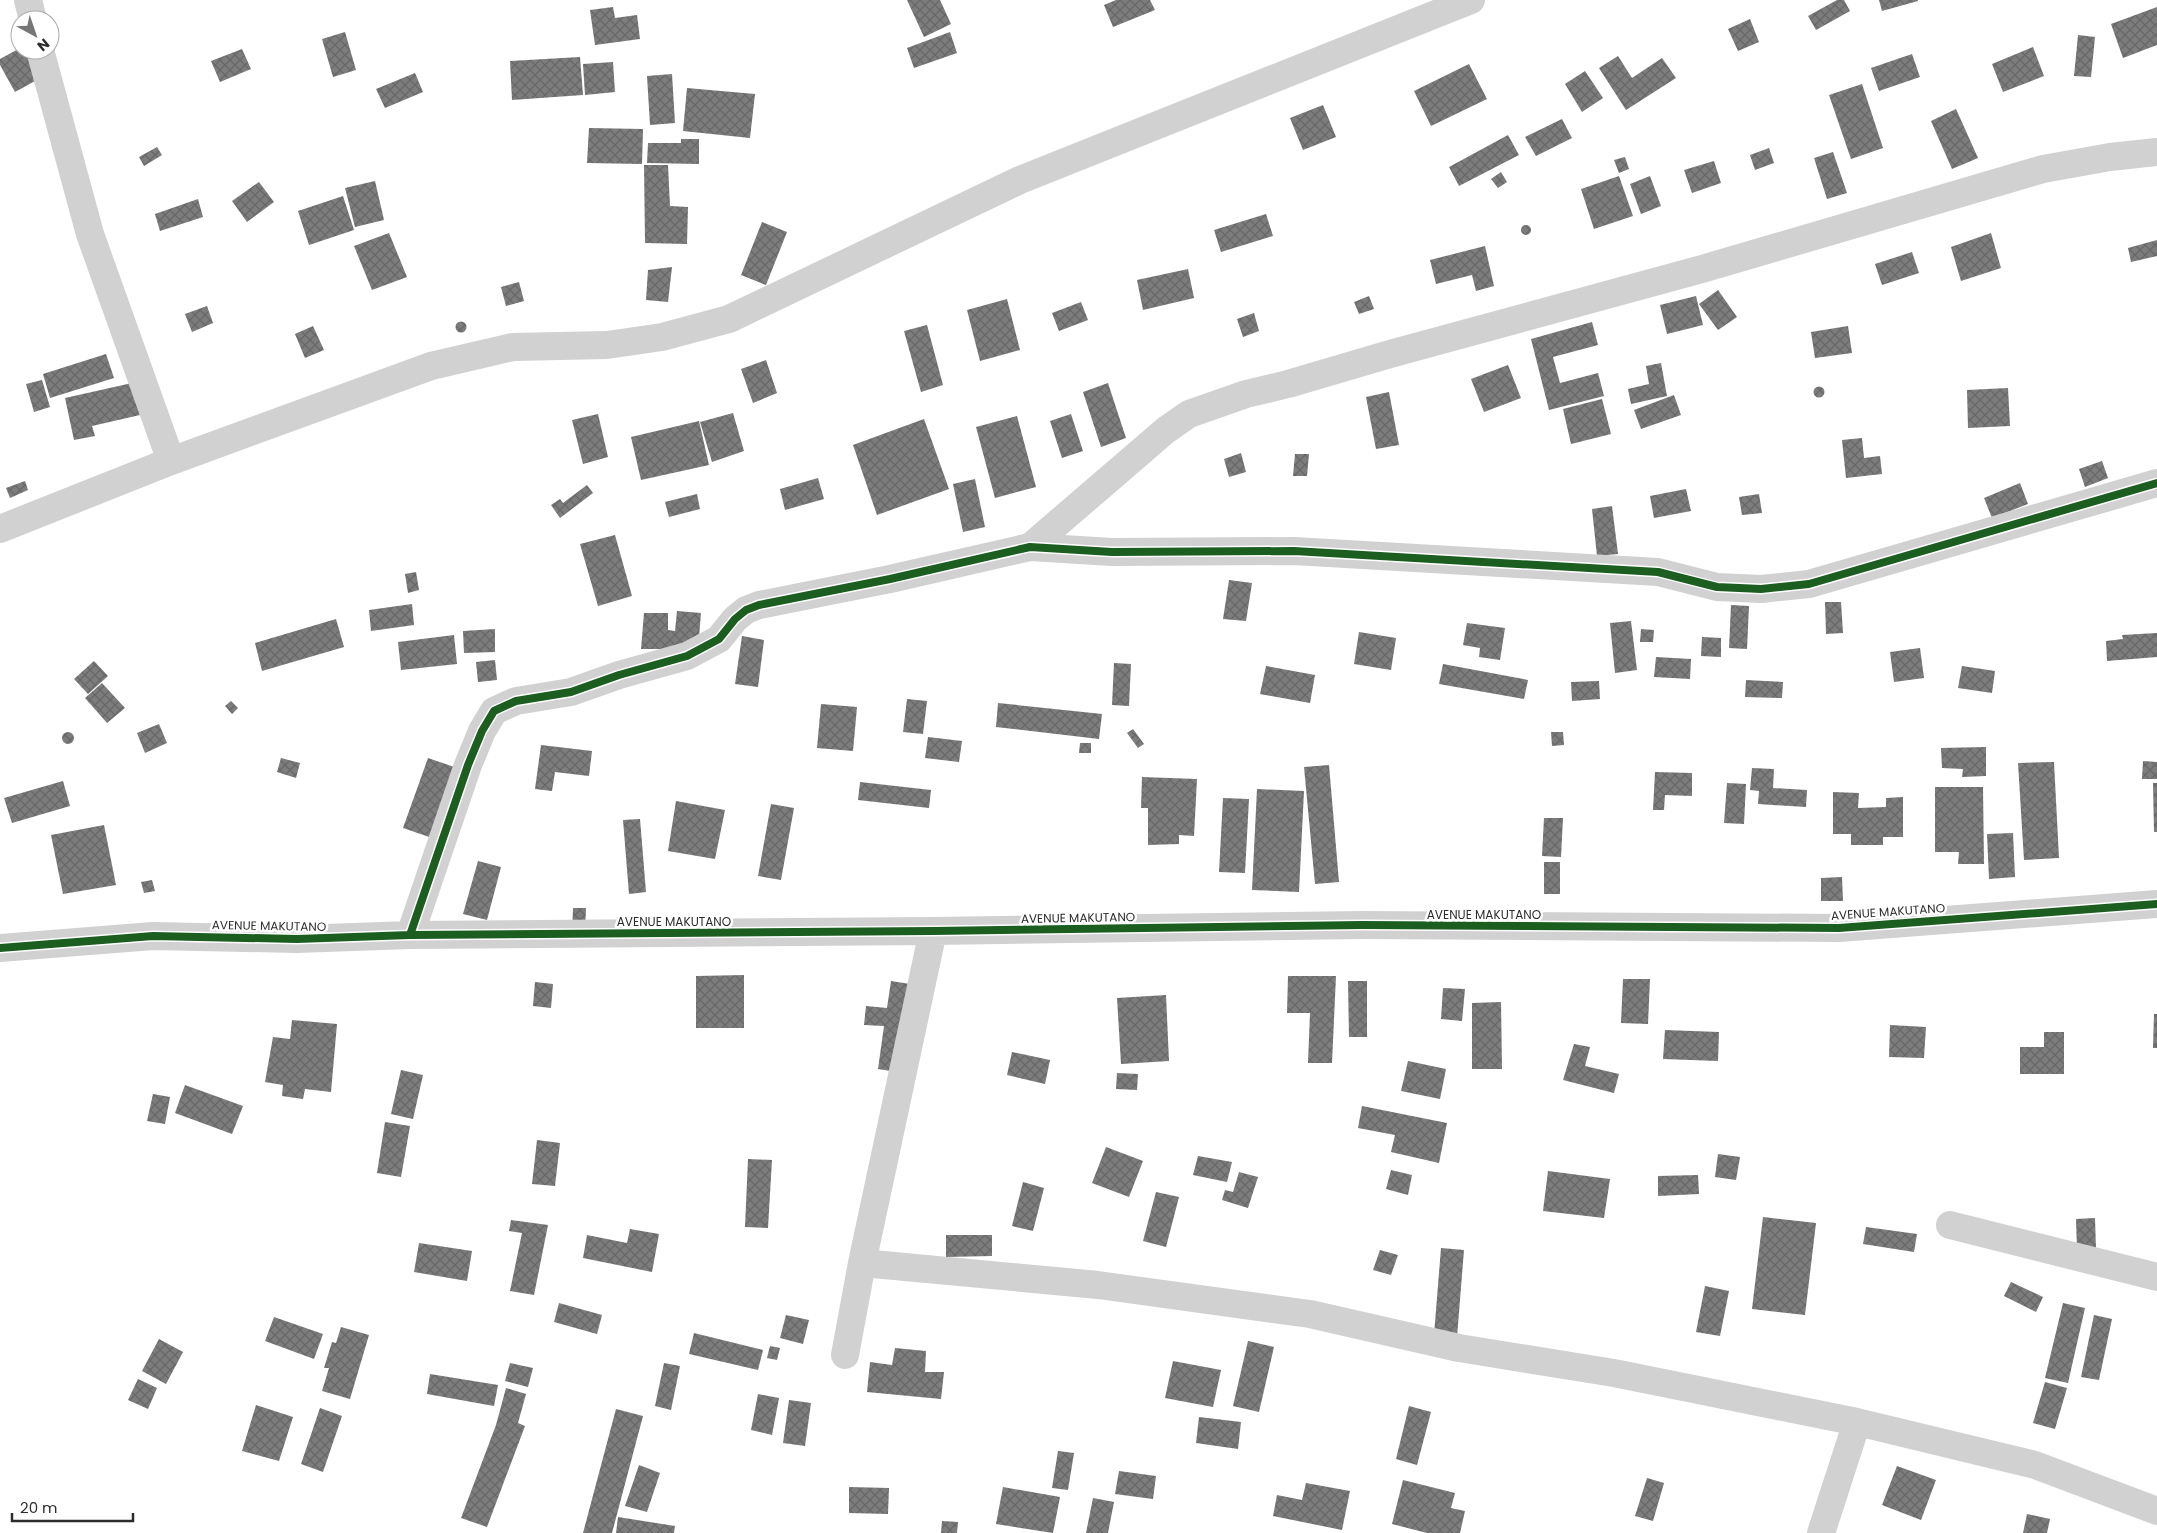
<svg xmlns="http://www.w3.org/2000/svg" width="2157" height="1533" viewBox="0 0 2157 1533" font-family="Poppins,sans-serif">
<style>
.building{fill:url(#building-cross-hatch)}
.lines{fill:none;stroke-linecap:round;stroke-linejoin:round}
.minor{stroke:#d1d1d1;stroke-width:28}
.cycleway-casing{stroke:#fff;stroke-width:11}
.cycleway{stroke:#1b5e20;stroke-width:8}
.labels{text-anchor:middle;stroke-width:5;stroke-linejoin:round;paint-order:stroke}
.street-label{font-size:12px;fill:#2c2c2c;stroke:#fff}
</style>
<defs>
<pattern id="building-cross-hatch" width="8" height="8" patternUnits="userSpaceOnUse" patternTransform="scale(1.25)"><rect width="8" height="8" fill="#7d7d7d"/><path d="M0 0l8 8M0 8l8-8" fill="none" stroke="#676767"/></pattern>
</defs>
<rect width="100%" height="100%" fill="#fff"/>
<path class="building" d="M907 0H940L951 24 924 37Z
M1116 0H1150L1155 10 1113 27 1104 5Z
M1837 0H1844L1850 11 1816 30 1808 16Z
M1879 0H1918V1L1882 11Z
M613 7 615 18 637 15 640 39 595 45 590 10Z
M2157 7V45L2123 58 2111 24Z
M1750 19 1759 42 1738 51 1728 29Z
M345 32 356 70 333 77 322 39Z
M950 32 957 53 914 68 907 48Z
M2078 35 2095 37 2091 77 2074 76Z
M2033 47 2044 76 2003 92 1992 64Z
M20 48V50H29L44 76 15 92 0 65V59Z
M242 49 251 69 220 82 211 61Z
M1912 54 1920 77 1879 91 1871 68Z
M1618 56 1632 78 1662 58 1676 78 1626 110 1599 68Z
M580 57 583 95 512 100 510 61Z
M613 62 615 92 585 95 583 64Z
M1469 64 1487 99 1431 126 1414 91Z
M1585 71 1603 98 1582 112 1565 84Z
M415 73 423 92 385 108 376 89Z
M672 74 675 123 650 125 647 76Z
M1862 84 1883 148 1851 159 1829 95Z
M687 88 755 94 750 138 683 131Z
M1323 105 1336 137 1303 150 1290 118Z
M1956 109 1978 158 1952 169 1931 121Z
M1562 119 1572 138 1536 156 1525 137Z
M589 128 643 129 642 164 587 163Z
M1508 135 1519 155 1459 186 1449 167Z
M681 139H699V164L647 163 648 143H681Z
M157 147 162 155 144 166 139 157Z
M1769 148 1774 163 1755 170 1750 155Z
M1833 152 1847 193 1827 199 1814 158Z
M1625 157 1629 169 1619 173 1614 160Z
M1714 161 1721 183 1692 193 1684 170Z
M644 165H668L670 206 688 207 687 244 645 243Z
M1501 172 1507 182 1498 188 1491 179Z
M1619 176 1633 216 1594 229 1581 189Z
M1650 176 1661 206 1641 214 1630 184Z
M375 181 384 220 355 227 345 188Z
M259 182 274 202 247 222 232 201Z
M343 196 354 230 309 245 298 211Z
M198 199 203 217 160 231 155 214Z
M1266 214 1273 236 1221 252 1214 230Z
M762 222 787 232 766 285 741 275Z
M1521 230a5 5 0 1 1 10 0a5 5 0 1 1-10 0Z
M389 233 407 277 372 290 354 246Z
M1991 233 2001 268 1961 281 1951 247Z
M2157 240V256L2131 262 2128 248Z
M1485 246 1494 286 1476 291 1472 275 1436 284 1430 260Z
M1912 252 1919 273 1882 285 1875 264Z
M672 267 668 302 646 300 648 270Z
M1188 269 1194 298 1143 310 1137 280Z
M519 282 524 301 506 306 501 287Z
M1718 290 1737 317 1718 330 1699 304Z
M1369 296 1374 309 1359 314 1354 302Z
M1696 296 1703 325 1667 334 1660 305Z
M1007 299 1020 350 980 361 967 310Z
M1081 302 1088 320 1059 331 1052 313Z
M207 306 213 323 192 332 185 314Z
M1254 313 1259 331 1243 337 1237 319Z
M455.5 327a5.5 5.5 0 1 1 11 0a5.5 5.5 0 1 1-11 0Z
M1592 322 1598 345 1553 357 1560 383 1598 373 1604 396 1549 410 1531 339Z
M927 325 943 385 921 392 904 331Z
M313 326 324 350 305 358 295 334Z
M1848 326 1852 353 1815 358 1811 332Z
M106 354 114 378 50 398 43 374Z
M766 360 777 393 753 403 741 369Z
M1661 363 1667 396 1631 404 1628 389 1649 384 1646 366Z
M1508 365 1521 398 1484 412 1471 379Z
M42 380 50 407 34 412 26 384Z
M132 383 140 415 92 426 95 436 74 440 65 398Z
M1108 383 1126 438 1101 447 1083 392Z
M1813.5 392a5.5 5.5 0 1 1 11 0a5.5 5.5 0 1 1-11 0Z
M2008 388 2010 426 1968 428 1967 390Z
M1389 392 1399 445 1376 449 1366 397Z
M1674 395 1681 415 1641 429 1634 410Z
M1602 399 1611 434 1571 444 1563 409Z
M733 413 744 451 712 462 700 422Z
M598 414 608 457 583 464 572 420Z
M1071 414 1083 451 1062 458 1050 421Z
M1017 416 1036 487 995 498 976 427Z
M924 419 949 489 877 515 853 445Z
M699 421 709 465 641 480 631 437Z
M1862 438 1864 458 1880 456 1882 474 1846 478 1842 440Z
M1241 453 1246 472 1229 477 1224 459Z
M1295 454H1309L1307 476H1293Z
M2102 461 2108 478 2085 487 2079 469Z
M818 478 824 499 785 510 780 489Z
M975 479 985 527 963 532 953 484Z
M25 481 28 490 10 498 6 488Z
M2020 483 2028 504 1992 518 1984 498Z
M587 485 593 493 560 518 551 505 560 499 563 503Z
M1686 489 1691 511 1654 518 1650 496Z
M697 494 700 509 669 517 665 502Z
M1759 494 1762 513 1742 515 1739 497Z
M1612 506 1618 554 1597 556 1592 509Z
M615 535 632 596 598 606 580 544Z
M416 572 419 590 408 593 405 574Z
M1229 580 1252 583 1246 621 1223 619Z
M1825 602H1841L1843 633 1826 634Z
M412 604 414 625 371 631 369 610Z
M1731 605 1749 606 1747 649 1729 648Z
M677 611 701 613 698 649H641L644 613H668V630L675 631Z
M336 619 344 647 262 671 255 643Z
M1631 621 1637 670 1615 673 1610 623Z
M1467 623 1505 628 1500 660 1479 657 1480 648 1463 645Z
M495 629V652L464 653 463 631Z
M1641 629 1654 630 1653 642H1640Z
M1359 632 1396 638 1391 670 1354 664Z
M2157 633V657L2107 661 2106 641 2123 639 2122 635Z
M454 635 457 664 401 670 398 642Z
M742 636 764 640 758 687 735 684Z
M1702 637 1721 638V657L1701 656Z
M1920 648 1924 678 1894 682 1890 652Z
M1656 657 1691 659 1690 679 1654 677Z
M495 660 497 680 478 682 476 662Z
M94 661 108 676 88 694 74 679Z
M1114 663 1131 664 1129 706 1112 705Z
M1443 664 1528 680 1524 699 1439 684Z
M1266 666 1315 675 1310 703 1260 694Z
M1962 666 1995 671 1992 693 1958 688Z
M1746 680 1783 682 1782 698 1745 697Z
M1599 681 1600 699 1572 701 1571 682Z
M102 683 125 708 107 723 85 698Z
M907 699 927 701 923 734 903 732Z
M231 701 238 708 232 714 225 706Z
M998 703 1102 714 1099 739 996 727Z
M821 704 857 707 853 751 817 748Z
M159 724 167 743 145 753 137 733Z
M1133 729 1144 744 1138 748 1127 733Z
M62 738a6 6 0 1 1 12 0a6 6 0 1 1-12 0Z
M1551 732H1563L1564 745 1552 746Z
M928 737 962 741 959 762 925 758Z
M1080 743H1091V753H1079Z
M541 745 592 751 589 776 555 772 552 791 535 789Z
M1986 747V776L1962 777 1963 769 1942 768 1941 748Z
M281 758 300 763 296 778 277 772Z
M428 758 466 771 441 841 403 828Z
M2143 761 2157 762V779H2142Z
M2054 762 2059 858 2024 860 2018 763Z
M1329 765 1339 882 1315 884 1304 767Z
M1752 768 1774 769 1773 788 1807 790 1806 807 1758 804 1759 791 1750 790Z
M1655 772 1692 773V796L1665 795 1664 810H1653Z
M1142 777 1197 779 1194 836 1179 835V844L1148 845V808H1141Z
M63 781 70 806 12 823 4 798Z
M860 782 931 790 929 808 858 800Z
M1727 783 1746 784 1744 824 1724 823Z
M2153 783H2157V832H2154Z
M1935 787H1983L1984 864H1958L1959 852H1935Z
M1257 789 1304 791 1299 892 1252 890Z
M1833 792 1859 793 1858 808 1886 807V798L1903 797V837H1883V845H1851V834H1833Z
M1223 798 1249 799 1245 873 1219 872Z
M676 801 725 810 715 859 668 851Z
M771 804 794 808 781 880 758 876Z
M1544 818H1563L1561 857 1542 856Z
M640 819 646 892 629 894 623 820Z
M104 825 116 885 63 894 51 835Z
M2013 833 2015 877 1989 879 1987 834Z
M478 861 501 867 487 920 463 914Z
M1544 862H1560V894H1544Z
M1842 877 1843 901H1821V878Z
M152 880 155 891 144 893 141 882Z
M573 908H586L585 934H572Z
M744 975V1028H696V976Z
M1288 976H1336L1332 1063H1308L1310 1013H1287Z
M1623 979H1650L1648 1024 1621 1023Z
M891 981 910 984 897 1072 878 1069 884 1026 864 1025 866 1006 887 1008Z
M1348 981H1367V1037H1349Z
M535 982 553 984 551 1008 533 1006Z
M1443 988 1465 989 1462 1021 1441 1019Z
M1166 995 1169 1061 1121 1064 1117 998Z
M1501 1002 1502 1069H1472V1003Z
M2154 1014H2157V1048H2153Z
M292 1020 337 1024 331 1092 305 1089 303 1099 282 1096 283 1085 265 1082 273 1037 290 1039Z
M1890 1025 1926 1027 1924 1058 1889 1057Z
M1665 1030 1719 1032 1718 1061 1663 1059Z
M2044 1032H2064V1074H2020V1047H2044Z
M1574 1044 1590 1047 1585 1066 1619 1074 1614 1093 1563 1080Z
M1012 1052 1050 1060 1045 1084 1007 1075Z
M1408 1061 1446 1069 1440 1099 1401 1091Z
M401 1070 423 1075 413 1119 391 1114Z
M1117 1073 1138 1074 1137 1090 1116 1089Z
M185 1085 243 1106 232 1134 175 1113Z
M153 1094 170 1097 165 1124 147 1121Z
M1362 1106 1447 1123 1439 1163 1391 1152 1395 1135 1358 1128Z
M385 1122 410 1126 401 1177 377 1173Z
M537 1140 560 1143 555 1186 532 1184Z
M1106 1147 1143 1161 1129 1197 1092 1183Z
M1718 1154 1740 1157 1736 1180 1715 1177Z
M1198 1156 1232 1162 1227 1182 1193 1175Z
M748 1159 772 1160 768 1228 745 1227Z
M1391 1170 1412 1175 1408 1195 1386 1189Z
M1548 1171 1610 1179 1604 1218 1543 1211Z
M1239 1172 1258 1177 1248 1208 1222 1200 1225 1190 1233 1192Z
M1698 1175 1699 1194 1658 1196V1176Z
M1023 1182 1044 1188 1033 1231 1012 1226Z
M1156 1192 1179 1197 1166 1247 1143 1241Z
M1763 1217 1816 1223 1805 1315 1752 1309Z
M2095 1218 2096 1249 2077 1250 2076 1219Z
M511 1220 548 1225 534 1295 510 1291 522 1233 509 1231Z
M1866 1227 1917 1234 1914 1252 1863 1244Z
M630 1229 659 1234 652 1272 583 1258 587 1235 627 1243Z
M946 1235H992V1256L946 1257Z
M419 1243 472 1251 467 1281 414 1272Z
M1441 1248 1464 1250 1457 1337 1434 1335Z
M1380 1250 1398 1255 1391 1275 1373 1270Z
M2011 1282 2043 1297 2036 1312 2004 1296Z
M1705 1286 1729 1291 1720 1336 1696 1332Z
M559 1303 602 1315 597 1334 554 1322Z
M2063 1303 2085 1308 2068 1383 2045 1378Z
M786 1315 809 1320 803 1344 780 1338Z
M2094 1315 2112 1319 2099 1380 2081 1377Z
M274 1317 323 1334 314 1359 265 1341Z
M341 1327 369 1335 350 1399 322 1391 329 1368H324L332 1342 336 1343Z
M694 1333 763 1350 758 1370 689 1354Z
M159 1339 183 1352 166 1384 142 1371Z
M1248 1341 1274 1347 1259 1412 1233 1406Z
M770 1346 780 1348 777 1360 767 1358Z
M895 1348 926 1351 925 1372H944L941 1399 867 1392 870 1362 892 1365Z
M1173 1361 1221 1370 1213 1407 1165 1398Z
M510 1363 533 1368 528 1387 505 1381Z
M664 1363 680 1366 671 1410 655 1406Z
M430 1374 498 1385 494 1406 427 1394Z
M138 1379 157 1388 148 1409 128 1400Z
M2045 1382 2067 1388 2055 1429 2033 1423Z
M506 1388 526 1394 518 1423 525 1426 487 1527 461 1518 496 1425Z
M758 1394 779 1398 772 1435 751 1430Z
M789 1400 811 1403 805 1446 783 1443Z
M256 1405 293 1417 279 1461 242 1451Z
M1409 1406 1431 1412 1417 1465 1396 1459Z
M320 1408 342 1416 323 1472 301 1464Z
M616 1409 643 1416 612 1533H583Z
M1199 1417 1241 1422 1238 1449 1196 1443Z
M1058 1451 1074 1453 1068 1490 1052 1488Z
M639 1465 660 1473 647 1512 625 1506Z
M1897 1466 1936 1480 1921 1520 1882 1505Z
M1119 1471 1156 1476 1153 1499 1115 1494Z
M1647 1478 1664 1483 1653 1521 1635 1516Z
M1403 1480 1455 1493 1451 1508 1465 1511 1460 1533H1427L1392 1524Z
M1306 1483 1350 1491 1342 1530 1273 1516 1277 1495 1302 1500Z
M849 1487 889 1488 888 1514 849 1513Z
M1003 1487 1060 1497 1053 1533 996 1524Z
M1093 1498 1114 1502 1108 1533H1086Z
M2027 1514 2050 1519 2047 1533H2023Z
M618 1517 675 1526 674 1533H616Z
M942 1521 958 1522 957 1533H941Z"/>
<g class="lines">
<path class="minor" d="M28 0 33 20
M40 50 90 234 171 461
M0 529 171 461 431 366 513 347 607 345 662 337 729 319 1020 180 1471 0
M1030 547 1166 430 1189 414 1246 394 1288 384 1390 354 1702 269 2043 169 2110 157 2157 152
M410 935 468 765 482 731 494 711 516 701 571 692 619 675 687 656 719 639 735 619 746 610 759 605 890 579 1030 547 1112 552 1294 551 1658 572 1717 587 1761 589 1809 584 2157 483
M0 948 153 936 297 939 410 935 933 931 1362 925 1839 928 2157 904
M1950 1225 2157 1277
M862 1263 1098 1285 1310 1314 1459 1348 1614 1373 1857 1422 2035 1465 2157 1511
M845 1355 862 1263 933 931
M1821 1533 1857 1422"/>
<defs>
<path id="cycleway" d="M410 935 468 765 482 731 494 711 516 701 571 692 619 675 687 656 719 639 735 619 746 610 759 605 890 579 1030 547 1112 552 1294 551 1658 572 1717 587 1761 589 1809 584 2157 483
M0 948 153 936 297 939 410 935 933 931 1362 925 1839 928 2157 904"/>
</defs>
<use href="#cycleway" class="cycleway-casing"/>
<use href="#cycleway" class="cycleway"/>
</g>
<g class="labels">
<g class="street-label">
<text transform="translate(1888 912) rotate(-4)" y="4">AVENUE MAKUTANO</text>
<text x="1484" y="919">AVENUE MAKUTANO</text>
<text transform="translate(1078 918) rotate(-1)" y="4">AVENUE MAKUTANO</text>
<text x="674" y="926">AVENUE MAKUTANO</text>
<text transform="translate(269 926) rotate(1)" y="4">AVENUE MAKUTANO</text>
</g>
</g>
<g transform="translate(35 35) rotate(140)"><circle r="24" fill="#ffffff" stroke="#ababab"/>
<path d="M0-4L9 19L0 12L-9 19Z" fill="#767676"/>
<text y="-8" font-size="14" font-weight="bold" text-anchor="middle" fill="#2c2c2c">N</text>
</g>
<path d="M12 1513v8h121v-8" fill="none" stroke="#2c2c2c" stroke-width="2.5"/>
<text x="20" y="1513" font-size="15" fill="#2c2c2c" stroke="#ffffff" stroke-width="4" paint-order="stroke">20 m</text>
</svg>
